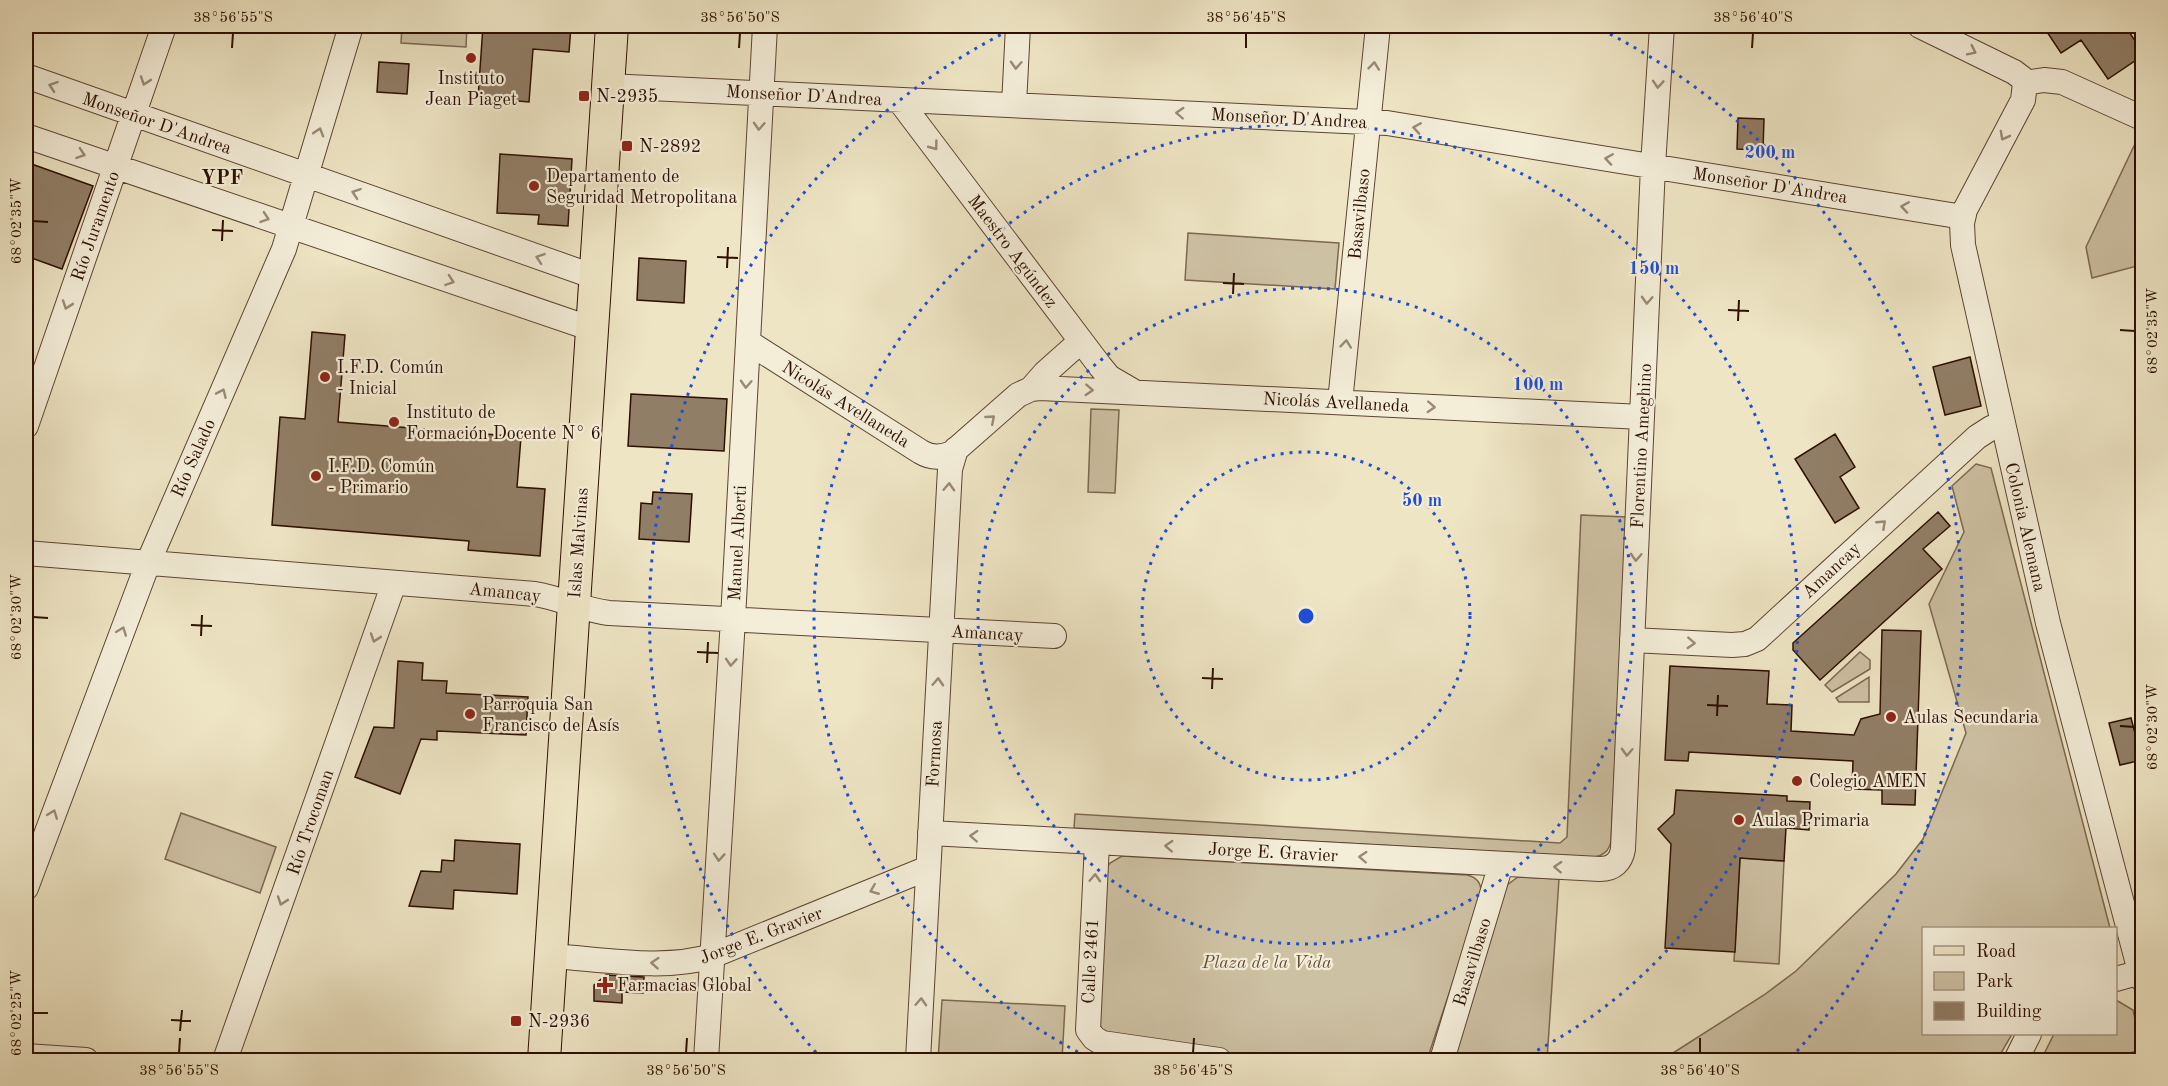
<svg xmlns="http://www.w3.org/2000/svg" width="2168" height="1086" viewBox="0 0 2168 1086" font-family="'Old Standard TT',serif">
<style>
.green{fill:#cdc1a3;stroke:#7d6852;stroke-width:1.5}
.building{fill:#917e66;stroke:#2d0f00;stroke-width:1.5}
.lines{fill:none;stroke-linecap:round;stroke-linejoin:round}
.minor-casing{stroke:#5d4431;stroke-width:26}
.major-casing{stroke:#2d0f00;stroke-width:34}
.minor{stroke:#f4eed9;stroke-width:24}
.major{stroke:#eee5c4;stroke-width:32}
.oneway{stroke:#9a8a77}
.ticks{fill:none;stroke:#2d0f00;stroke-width:2}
.ring{fill:none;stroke:#1d4ed8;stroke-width:3;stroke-dasharray:3 6}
.poi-dot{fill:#8f2418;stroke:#f4eed9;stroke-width:2}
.labels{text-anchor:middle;stroke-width:4.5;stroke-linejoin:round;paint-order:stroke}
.poi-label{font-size:18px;fill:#2d0f00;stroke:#f4eed9;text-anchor:start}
.street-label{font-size:18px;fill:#2d0f00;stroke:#f4eed9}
.park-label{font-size:18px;font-style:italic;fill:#654d39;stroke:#f4eed9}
.neighbourhood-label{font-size:20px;font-weight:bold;fill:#2d0f00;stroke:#f4eed9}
.centre{fill:#1d4ed8;stroke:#f4eed9;stroke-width:3}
.ring-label{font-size:18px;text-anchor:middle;font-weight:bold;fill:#1d4ed8;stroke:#f4eed9;stroke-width:4.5;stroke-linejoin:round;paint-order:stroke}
.neatline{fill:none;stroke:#2d0f00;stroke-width:2}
.ticks-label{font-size:15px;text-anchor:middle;fill:#2d0f00}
</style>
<rect width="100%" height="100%" fill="#eee5c4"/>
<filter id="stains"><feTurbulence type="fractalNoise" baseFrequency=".00333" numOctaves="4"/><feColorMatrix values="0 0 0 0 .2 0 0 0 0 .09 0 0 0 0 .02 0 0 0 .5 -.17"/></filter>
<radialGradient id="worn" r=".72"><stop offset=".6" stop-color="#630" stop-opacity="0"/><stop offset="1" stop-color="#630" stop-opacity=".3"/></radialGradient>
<path class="green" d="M402 26H467L466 47 401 43Z
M2142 129 2137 266 2092 278 2086 247Z
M1188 233 1339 243 1335 289 1185 280Z
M1091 409 1119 410 1115 493 1088 492Z
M1976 464 1991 468 2110 928H1924V1034H2012L1997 1060H1654L1673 1053 1764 995 1796 971 1896 874 1923 839 1966 733 1929 604 1964 532 1952 486Z
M1581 515 1627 517 1611 840C1610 851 1602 857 1591 857L1074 828 1075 814 1560 843 1567 837Z
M1860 652 1870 660V669L1832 692 1825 685Z
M1869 677V702H1839L1836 698Z
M181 813 276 847 260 893 165 859Z
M1122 856 1467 875C1479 878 1482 885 1481 897L1427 1060H1253L1101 1033 1096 1021 1105 870 1110 863Z
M1740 858 1784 861 1779 964 1734 961Z
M1518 877 1559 879 1547 1060H1454L1507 885Z
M942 1000 1065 1006 1062 1060H938Z
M2116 1000 2133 1010 2142 1050 2099 1060H2041L2054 1034H2116Z"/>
<path class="building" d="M483 26H571L569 52 533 49 529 102 478 98Z
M2043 26H2125L2142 51V56L2108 79 2081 40 2061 53Z
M379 62 409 64 407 94 377 92Z
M1738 118 1764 119 1763 150 1737 149Z
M500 154 572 159 568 226 538 224 539 215 497 213Z
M26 162 93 186 62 269 26 256Z
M639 258 686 261 684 303 637 300Z
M312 332 345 335 338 422 521 437 517 487 545 489 540 556 468 550 469 541 272 525 280 417 305 419Z
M1970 357 1981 406 1945 415 1933 367Z
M631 394 727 399 724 451 628 446Z
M1835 434 1855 467 1840 477 1859 508 1835 523 1795 459Z
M653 492 692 494 689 542 639 539 641 503 652 504Z
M1938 512 1950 526 1923 549 1942 569 1820 680 1793 650V643Z
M1882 630 1921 631 1915 805 1882 804V790L1852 789 1853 761 1689 752 1688 761 1665 760 1670 666 1769 671 1767 704 1792 705 1791 731 1854 735 1861 719 1880 714Z
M398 661 423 663 422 680 447 681 446 693 528 697 526 735 437 731V740L421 739 400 794 355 777 374 727 394 728Z
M2131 718 2142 760 2120 765 2109 723Z
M1676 790 1787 796V801L1810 802 1809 830 1786 828 1784 861 1740 858 1735 952 1665 948 1671 844 1658 829 1674 814Z
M455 840 520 844 517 894 454 890 453 909 409 906 421 871 441 872 442 860 454 861Z
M606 975 644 977 643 993 622 992V1003L594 1001V985Z"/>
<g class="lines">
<defs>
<path id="minor" d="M1920 26 2014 72 2022 78 2025 83
M26 76 595 277
M2025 83 2023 100 1965 210 1962 223 1963 245 2048 623 2142 979
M2025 83 2044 80 2062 82 2142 118
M608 86 1387 123 1963 217
M899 100 1100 366 1109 377 1133 391
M1014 105 1018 26
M26 136 592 329
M748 342 921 452C931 458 941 458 952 453L1018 395 1031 389 1040 388 1642 417
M1031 389 1045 373 1081 341
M1340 402 1378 26
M26 426 164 26
M26 553 535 594C560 598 583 610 609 613L1054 636
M1632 640 1732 645 1745 644 1757 639 1977 437 1991 428 2003 423
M930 833 1600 869C1613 869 1621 862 1623 849L1653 166 1662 26
M1097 843 1088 1030 1094 1038 1102 1043 1219 1060
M26 888 148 563 284 249 351 26
M551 956C601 959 664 971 712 956L928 868
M2116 979 2141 972
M26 1056 86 1060
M225 1060 394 583
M706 1060 733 619 765 26
M918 1060 950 469 956 449
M1442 1060 1501 864
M2016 1060 2029 1034"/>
<path id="major" d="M544 1060 612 26"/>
</defs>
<use href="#minor" class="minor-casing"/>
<use href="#major" class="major-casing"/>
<use href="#minor" class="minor"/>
<use href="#major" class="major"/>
</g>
<defs><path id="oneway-chevron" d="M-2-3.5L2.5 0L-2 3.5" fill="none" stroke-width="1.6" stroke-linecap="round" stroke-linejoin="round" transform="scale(1.5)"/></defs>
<g class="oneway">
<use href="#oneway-chevron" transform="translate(1972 51) rotate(26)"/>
<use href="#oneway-chevron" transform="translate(1016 65) rotate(93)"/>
<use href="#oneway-chevron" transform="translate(1374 66) rotate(-84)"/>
<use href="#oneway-chevron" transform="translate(145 81) rotate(109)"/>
<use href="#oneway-chevron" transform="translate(1658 84) rotate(94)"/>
<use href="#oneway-chevron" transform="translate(53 86) rotate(-161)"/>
<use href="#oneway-chevron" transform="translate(1180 113) rotate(-177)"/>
<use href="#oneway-chevron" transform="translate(759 126) rotate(93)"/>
<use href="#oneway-chevron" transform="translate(1417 128) rotate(-171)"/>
<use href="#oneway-chevron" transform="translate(319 132) rotate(-73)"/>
<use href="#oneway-chevron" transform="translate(2004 136) rotate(118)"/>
<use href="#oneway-chevron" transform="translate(934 146) rotate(53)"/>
<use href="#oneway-chevron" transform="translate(81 154) rotate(19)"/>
<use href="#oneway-chevron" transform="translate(1609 159) rotate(-171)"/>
<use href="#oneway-chevron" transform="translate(356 193) rotate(-161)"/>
<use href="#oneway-chevron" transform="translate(1905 207) rotate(-171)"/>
<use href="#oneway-chevron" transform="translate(265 218) rotate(19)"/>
<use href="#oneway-chevron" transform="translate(540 258) rotate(-161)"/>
<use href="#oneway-chevron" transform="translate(450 281) rotate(19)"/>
<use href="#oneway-chevron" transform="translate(1647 300) rotate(93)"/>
<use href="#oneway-chevron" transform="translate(67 305) rotate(109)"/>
<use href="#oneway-chevron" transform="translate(1346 344) rotate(-84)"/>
<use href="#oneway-chevron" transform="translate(746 384) rotate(93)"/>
<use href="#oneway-chevron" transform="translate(1089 390) rotate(3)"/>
<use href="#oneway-chevron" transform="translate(222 393) rotate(-66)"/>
<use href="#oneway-chevron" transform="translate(1431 407) rotate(3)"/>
<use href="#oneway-chevron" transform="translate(991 419) rotate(-41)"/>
<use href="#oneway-chevron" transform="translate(949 487) rotate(-87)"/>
<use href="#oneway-chevron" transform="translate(1882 524) rotate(-43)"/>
<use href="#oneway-chevron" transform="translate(1636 557) rotate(93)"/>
<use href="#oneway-chevron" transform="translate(122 631) rotate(-69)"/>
<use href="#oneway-chevron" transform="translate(375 638) rotate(109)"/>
<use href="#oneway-chevron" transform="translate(1691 643) rotate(3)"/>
<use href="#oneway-chevron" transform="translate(731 662) rotate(94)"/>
<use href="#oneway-chevron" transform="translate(938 682) rotate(-87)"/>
<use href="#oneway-chevron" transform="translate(1627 752) rotate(93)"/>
<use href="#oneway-chevron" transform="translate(53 814) rotate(-69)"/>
<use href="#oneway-chevron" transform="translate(974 836) rotate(-177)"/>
<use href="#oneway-chevron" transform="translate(1169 846) rotate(-177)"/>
<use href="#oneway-chevron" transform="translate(719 857) rotate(94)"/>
<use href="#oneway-chevron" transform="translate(1363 857) rotate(-177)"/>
<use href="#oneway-chevron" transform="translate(1558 867) rotate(-177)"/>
<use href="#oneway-chevron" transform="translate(1095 878) rotate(-87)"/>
<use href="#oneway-chevron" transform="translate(874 890) rotate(158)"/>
<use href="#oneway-chevron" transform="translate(282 901) rotate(109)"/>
<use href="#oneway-chevron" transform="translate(655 963) rotate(-176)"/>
<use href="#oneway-chevron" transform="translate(921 1002) rotate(-87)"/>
</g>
<path class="ticks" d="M232 48 233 33M739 48 740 33M1246 48V33M1752 48 1753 33M33 221 48 222M212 230 233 231M222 241 223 220M717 257 738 258M727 268 728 247M1223 283 1244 284M1233 294 1234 273M1728 310 1749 311M1738 321 1739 300M2120 330 2135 331M33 617 48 618M191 625 212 626M201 636 202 615M697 652 718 653M707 663 708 642M1202 678 1223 679M1212 689 1213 668M1707 705 1728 706M1717 716 1718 695M2120 726 2135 727M33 1013H48M171 1020 191 1021M180 1031 182 1010M179 1053 180 1038M686 1053 687 1038M1193 1053 1194 1038M1700 1053V1038"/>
<g class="ring">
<circle cx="1306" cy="616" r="164"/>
<circle cx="1306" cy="616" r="328"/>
<path d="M1094 1060A492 492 0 1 1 1518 1060"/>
<path d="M822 1059A656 656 0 0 1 1018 26M1594 26A656 656 0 0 1 1790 1059"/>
</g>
<g class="poi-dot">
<circle cx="471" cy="58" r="6"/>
<rect x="578" y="90" width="12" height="12" rx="3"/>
<rect x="621" y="140" width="12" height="12" rx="3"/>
<circle cx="534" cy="186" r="6"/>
<circle cx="325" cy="377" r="6"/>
<circle cx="394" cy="422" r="6"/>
<circle cx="316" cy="476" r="6"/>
<circle cx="470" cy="714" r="6"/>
<circle cx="1891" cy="717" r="6"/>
<circle cx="1797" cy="781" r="6"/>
<circle cx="1739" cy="820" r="6"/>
<path d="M602 976h6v6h6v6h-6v6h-6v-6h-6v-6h6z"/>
<rect x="510" y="1015" width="12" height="12" rx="3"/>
</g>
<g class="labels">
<g class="poi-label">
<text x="471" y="84" text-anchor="middle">Instituto<tspan x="471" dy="21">Jean Piaget</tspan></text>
<text x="596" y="102">N-2935</text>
<text x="639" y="152">N-2892</text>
<text x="546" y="182">Departamento de<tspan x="546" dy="21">Seguridad Metropolitana</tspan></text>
<text x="337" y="373">I.F.D. Común<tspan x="337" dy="21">- Inicial</tspan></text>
<text x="406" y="418">Instituto de<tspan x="406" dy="21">Formación Docente N° 6</tspan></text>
<text x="328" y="472">I.F.D. Común<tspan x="328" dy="21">- Primario</tspan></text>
<text x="482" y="710">Parroquia San<tspan x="482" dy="21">Francisco de Asís</tspan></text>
<text x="1903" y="723">Aulas Secundaria</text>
<text x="1809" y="787">Colegio AMEN</text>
<text x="1751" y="826">Aulas Primaria</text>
<text x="617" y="991">Farmacias Global</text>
<text x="528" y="1027">N-2936</text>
</g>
<g class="street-label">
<text transform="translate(804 95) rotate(3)" y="6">Monseñor D'Andrea</text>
<text transform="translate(1289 118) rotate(3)" y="6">Monseñor D'Andrea</text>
<text transform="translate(157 123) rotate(19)" y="6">Monseñor D'Andrea</text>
<text transform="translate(1770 185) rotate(9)" y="6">Monseñor D'Andrea</text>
<text transform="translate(1359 214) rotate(-84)" y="6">Basavilbaso</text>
<text transform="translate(95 226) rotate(-71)" y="6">Río Juramento</text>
<text transform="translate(1013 251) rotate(53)" y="6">Maestro Agúndez</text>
<text transform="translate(1336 402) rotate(3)" y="6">Nicolás Avellaneda</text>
<text transform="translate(846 404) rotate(32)" y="6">Nicolás Avellaneda</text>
<text transform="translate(1641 446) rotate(-87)" y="6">Florentino Ameghino</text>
<text transform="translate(193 458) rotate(-66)" y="6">Río Salado</text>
<text transform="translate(2026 527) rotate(77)" y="6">Colonia Alemana</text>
<text transform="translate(578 543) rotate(-86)" y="6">Islas Malvinas</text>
<text transform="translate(737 543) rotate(-87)" y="6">Manuel Alberti</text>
<text transform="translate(1831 570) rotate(-43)" y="6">Amancay</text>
<text transform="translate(505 592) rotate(6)" y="6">Amancay</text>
<text transform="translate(987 633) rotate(3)" y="6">Amancay</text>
<text transform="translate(934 754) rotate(-87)" y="6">Formosa</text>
<text transform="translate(310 822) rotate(-71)" y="6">Río Trocoman</text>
<text transform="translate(1273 852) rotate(3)" y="6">Jorge E. Gravier</text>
<text transform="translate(761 935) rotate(-21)" y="6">Jorge E. Gravier</text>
<text transform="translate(1090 961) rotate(-87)" y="6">Calle 2461</text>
<text transform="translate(1472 962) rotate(-73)" y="6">Basavilbaso</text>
</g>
<g class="park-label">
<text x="1267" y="968">Plaza de la Vida</text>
</g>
<g class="neighbourhood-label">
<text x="222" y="184">YPF</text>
</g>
</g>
<circle cx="1306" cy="616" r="9" class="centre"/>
<g class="ring-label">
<text x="1770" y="158">200 m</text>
<text x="1654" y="274">150 m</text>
<text x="1538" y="390">100 m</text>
<text x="1422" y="506">50 m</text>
</g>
<rect width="2168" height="1086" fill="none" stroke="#eee5c4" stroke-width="66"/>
<rect x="1922" y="927" width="195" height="108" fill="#f4eed9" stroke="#a49582" stroke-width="1.5"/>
<rect x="1934" y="946" width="30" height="9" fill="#eee5c4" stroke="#a49582" stroke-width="1.5"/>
<text x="1976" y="957" font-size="18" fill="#2d0f00">Road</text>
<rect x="1934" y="972" width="30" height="18" fill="#cdc1a3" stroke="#a49582" stroke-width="1.5"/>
<text x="1976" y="987" font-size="18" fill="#2d0f00">Park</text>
<rect x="1934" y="1002" width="30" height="18" fill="#917e66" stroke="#a49582" stroke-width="1.5"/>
<text x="1976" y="1017" font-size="18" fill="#2d0f00">Building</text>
<rect x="33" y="33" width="2102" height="1020" class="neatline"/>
<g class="ticks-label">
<text x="233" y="22">38°56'55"S</text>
<text x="740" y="22">38°56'50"S</text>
<text x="1246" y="22">38°56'45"S</text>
<text x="1753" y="22">38°56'40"S</text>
<text transform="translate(16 221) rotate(-90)" y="5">68°02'35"W</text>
<text transform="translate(2152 331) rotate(-90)" y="5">68°02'35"W</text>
<text transform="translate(16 617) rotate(-90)" y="5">68°02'30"W</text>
<text transform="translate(2152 727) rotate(-90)" y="5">68°02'30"W</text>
<text transform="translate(16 1013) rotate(-90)" y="5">68°02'25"W</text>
<text x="179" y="1075">38°56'55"S</text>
<text x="686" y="1075">38°56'50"S</text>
<text x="1193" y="1075">38°56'45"S</text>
<text x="1700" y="1075">38°56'40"S</text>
</g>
<rect width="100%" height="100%" filter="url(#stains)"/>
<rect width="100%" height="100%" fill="url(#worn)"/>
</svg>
